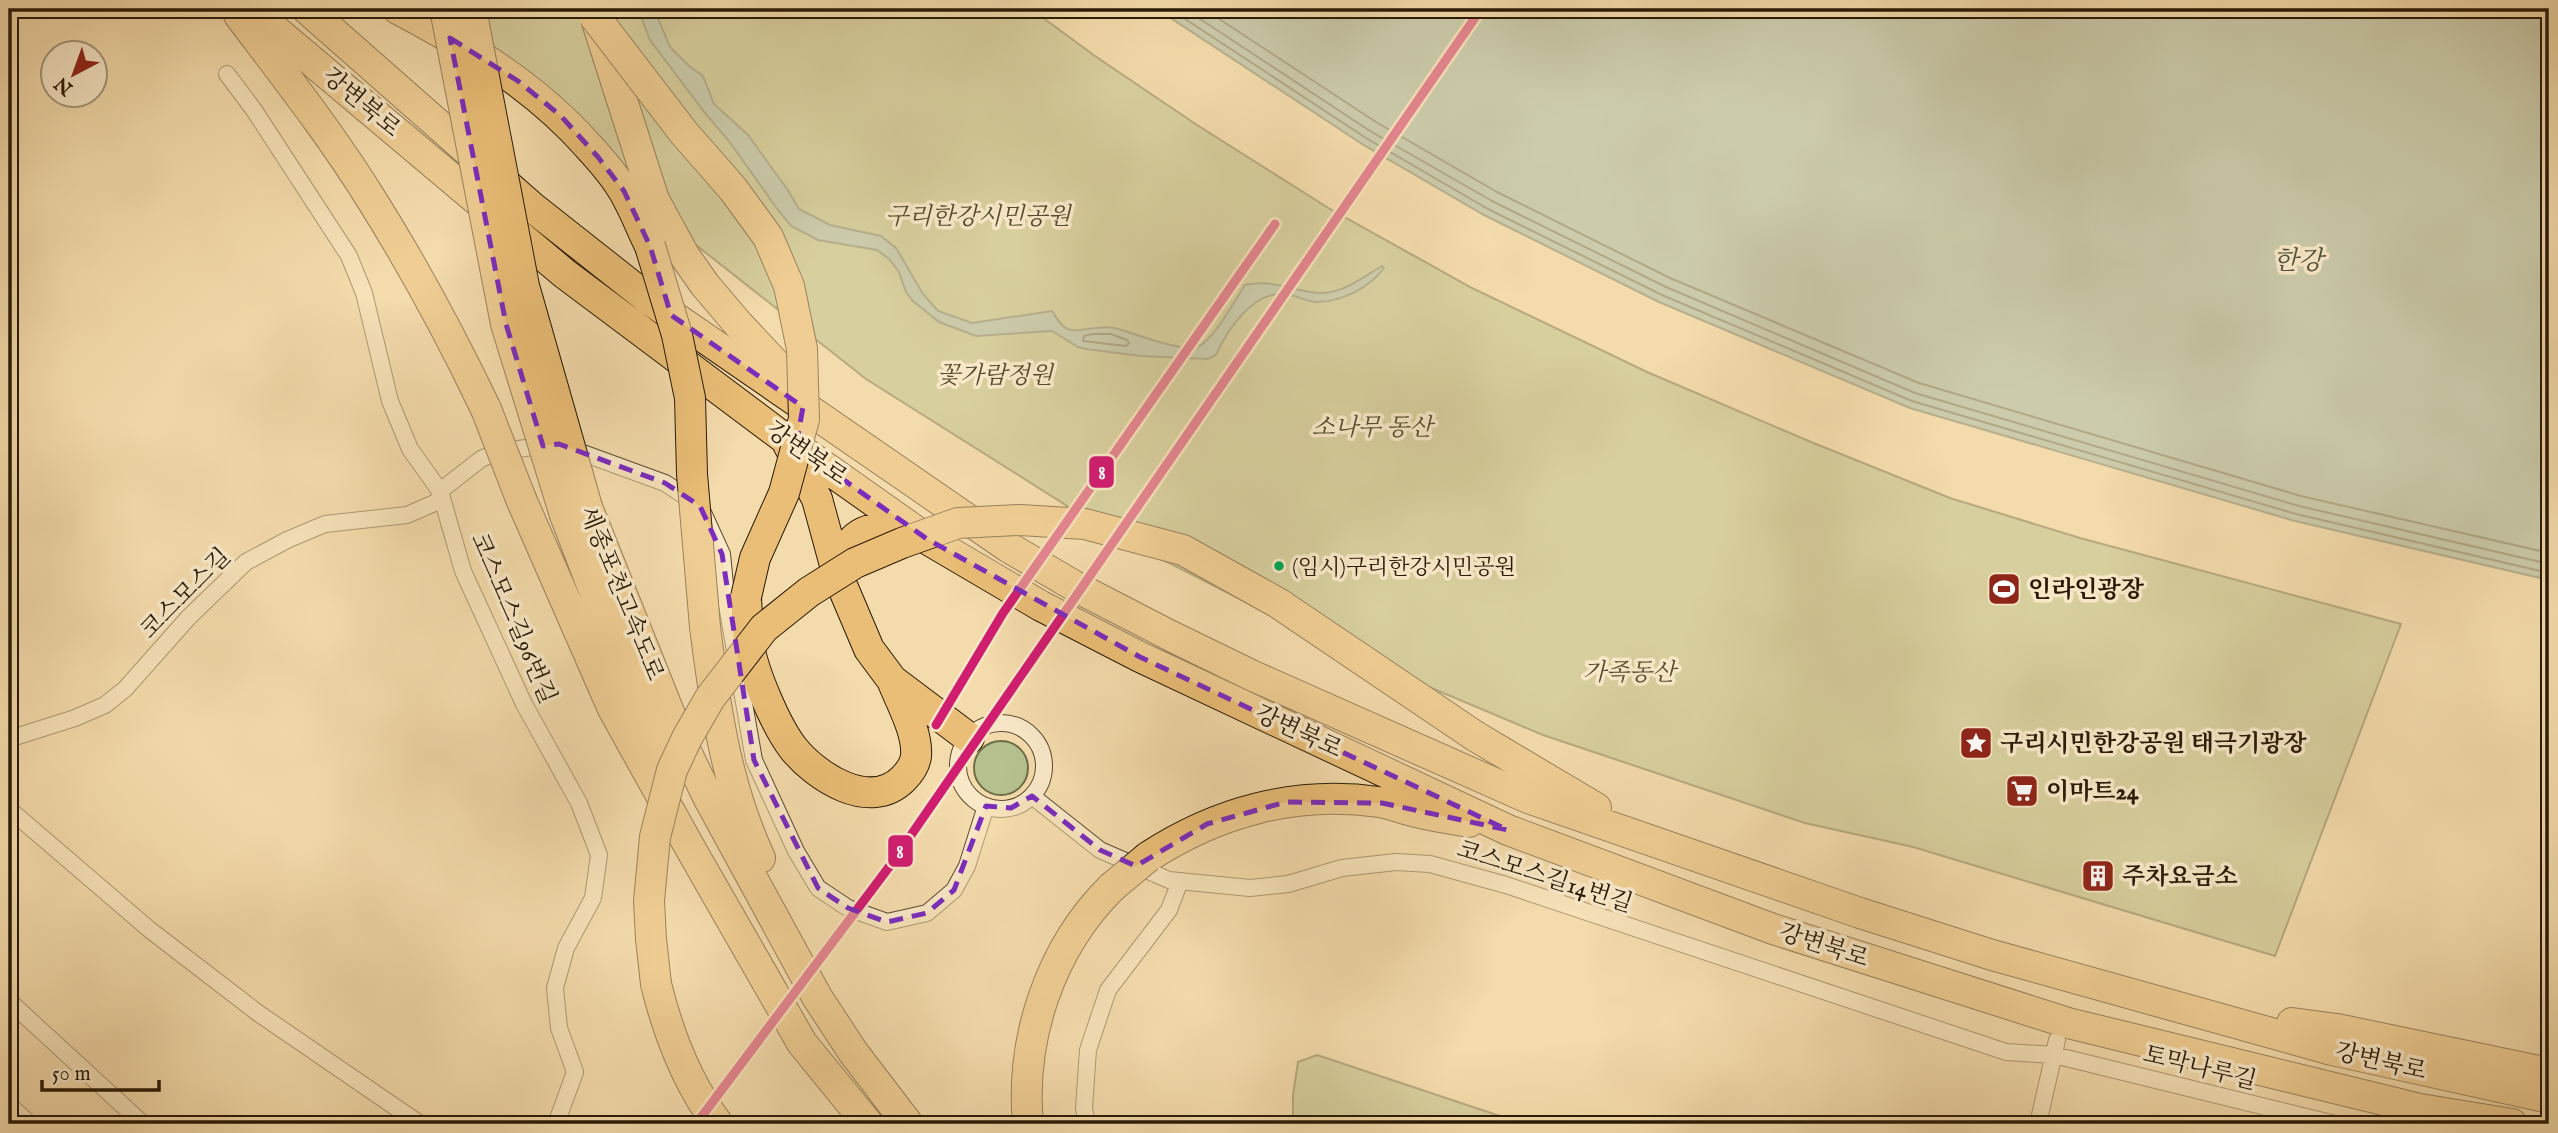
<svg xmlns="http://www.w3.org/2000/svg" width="2558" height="1133" viewBox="0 0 2558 1133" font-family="'IM FELL English','Noto Serif KR',serif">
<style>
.green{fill:#b5c18e;stroke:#6f6e4a;stroke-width:2}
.water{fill:#9cbbad;stroke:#6e7b6a;stroke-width:2}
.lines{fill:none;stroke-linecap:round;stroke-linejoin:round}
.shore{stroke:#626a5a;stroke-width:2}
.street-casing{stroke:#5c4a2f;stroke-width:18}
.highway-casing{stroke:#291a06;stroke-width:32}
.street{stroke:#f8e8c8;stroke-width:16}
.highway{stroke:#eabe76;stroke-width:30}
.highway-bridge-casing{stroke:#291a06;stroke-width:32;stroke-linecap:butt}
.highway-bridge{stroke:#eabe76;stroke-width:30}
.metro-1-casing{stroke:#f8e8c8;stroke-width:14}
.metro-1{stroke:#d11d70;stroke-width:9}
.marked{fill:none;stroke:#7b2cbf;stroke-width:5;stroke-dasharray:14 9;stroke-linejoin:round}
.bus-dot{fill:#00a651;stroke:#f8e8c8;stroke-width:2.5}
.labels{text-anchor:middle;stroke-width:7;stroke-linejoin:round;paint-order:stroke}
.bus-label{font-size:22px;fill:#291a06;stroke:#f8e8c8;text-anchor:start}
.street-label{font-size:24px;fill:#291a06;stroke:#f8e8c8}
.park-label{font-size:24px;font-style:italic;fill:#534c2f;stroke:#f8e8c8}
.poi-label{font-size:24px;font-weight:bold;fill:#291a06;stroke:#f8e8c8;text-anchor:start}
.water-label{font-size:26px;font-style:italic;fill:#515240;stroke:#f8e8c8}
.line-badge{stroke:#f8e8c8;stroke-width:2.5}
.badge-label{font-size:19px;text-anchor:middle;font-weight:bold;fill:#fff}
</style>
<rect width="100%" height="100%" fill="#f4dbab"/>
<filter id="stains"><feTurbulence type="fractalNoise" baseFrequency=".00286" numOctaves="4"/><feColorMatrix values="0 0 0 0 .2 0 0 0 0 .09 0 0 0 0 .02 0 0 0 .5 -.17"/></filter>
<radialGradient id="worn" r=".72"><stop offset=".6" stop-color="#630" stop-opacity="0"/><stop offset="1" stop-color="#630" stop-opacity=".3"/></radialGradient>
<path class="green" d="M442 9H1031L1095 56 1197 125 1330 209 1472 288 1647 372 1811 442 1950 498 2080 538 2401 624 2275 956 1913 847 1805 823 1543 735 1332 646 1110 533 866 379 630 193Z
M974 768a27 27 0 1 1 54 0a27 27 0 1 1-54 0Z
M1317 1055 1524 1124H1311L1293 1119V1095L1298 1062Z"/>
<path class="water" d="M638 9H654L670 47 689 66 703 76 714 104 748 135 787 189 799 209 830 225 881 236 896 248 923 294 938 311 972 323 1052 311C1057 318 1061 328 1071 330 1081 332 1099 325 1114 328 1132 332 1184 354 1199 346 1215 338 1235 300 1245 285 1273 278 1295 293 1322 293 1344 293 1364 276 1382 266L1384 268C1370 287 1342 302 1317 302 1307 302 1296 295 1285 294 1253 291 1227 330 1216 355L1208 359 1141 356 1086 349 1078 347 1052 331 976 336 939 322 913 301 906 292 899 272 889 259 877 250 818 240 791 226 778 210 729 141 705 113 650 40Z
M1157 9H2549V580L2295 521 1910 408 1659 302 1484 215 1362 144Z"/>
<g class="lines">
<path class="shore" d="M1170 9 1366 138 1488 209 1662 295 1912 401 2296 514 2549 573
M1185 9 1370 131 1492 201 1666 287 1915 393 2299 506 2549 564
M1204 9 1376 122 1497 192 1670 278 1919 383 2301 496 2549 553
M1092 334H1111L1127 340 1129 343 1126 346 1083 341 1084 336Z"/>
<defs>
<path id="street" d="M227 74 254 110 349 256 364 293 390 401 410 449 440 491 463 571 524 704 579 803 599 855 593 898 566 948 555 988 559 1028 575 1072 556 1124
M569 448 665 483 700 506 722 554 727 605 754 760 796 851 818 888 848 908 887 922 927 913 954 890 967 866 986 806
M440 491 481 459 497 452 547 445
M958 766a43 43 0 1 1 86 0a43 43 0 1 1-86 0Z
M9 739 75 718 105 705 125 689 189 617 246 562 287 540 325 524 407 515 439 501 440 491
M1032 796 1100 850 1169 880 1250 888 1288 884 1342 868 1396 862 1430 864 1506 885 2006 1052 2054 1055 2335 1124
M9 809 150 930 258 1013 420 1124
M9 1001 143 1124
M9 1105 30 1124
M1087 1124 1084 1108 1088 1050 1108 990 1169 910 1180 881
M2038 1124 2057 1040"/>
<path id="highway" d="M250 9 565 274 784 438 927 539 1041 606 1140 657 1508 830 1773 929 2068 1023 2420 1109 2512 1124
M307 9 532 207 651 301 1008 547 1078 588 1171 636 1251 675 1528 798 1860 913 1992 955 2332 1050 2549 1098
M398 9C468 46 535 86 588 146 601 160 615 176 624 192 634 209 641 228 650 246
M239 15C285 76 333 137 373 202 415 269 452 338 486 409
M597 22 654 200 684 255 705 285 739 325 799 389
M788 444 817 499 838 576 869 649 892 680 969 738
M521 499 613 709 693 853 802 1043 868 1124
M587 507 679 737 708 797 817 997 853 1052 908 1124
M565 515 636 700 666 768
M838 576C841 567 842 555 847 548 862 523 890 526 914 534
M746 597C747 613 747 629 749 645 753 672 776 726 793 748 816 777 870 812 903 779 909 773 915 765 916 756 918 732 901 703 892 680
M705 627C715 706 726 785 760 858
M1475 736 1596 808
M1148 857C1217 812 1296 790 1379 802 1391 804 1404 809 1416 812 1433 816 1451 819 1469 822
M656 984C668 1033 687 1083 718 1124
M2292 1023 2337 1029 2549 1073
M1028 1124C1020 1039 1050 948 1112 887"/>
</defs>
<use href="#street" class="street-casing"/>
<use href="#highway" class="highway-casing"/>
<use href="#street" class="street"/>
<use href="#highway" class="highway"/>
<defs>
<path id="highway-bridge" d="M445 9 506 324 565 515
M471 9 524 286 587 507
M595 17 684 133 733 189 768 237 789 286 802 349 804 419 784 493 755 558 746 597
M650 246 677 335 690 398 692 474 705 627
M486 409 521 499
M1112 887 1148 857
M656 984 651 939 649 901 655 837 672 770 687 738 710 698 764 628 809 592 855 563 902 543 958 523 1020 520 1085 524 1183 550 1278 603 1475 736"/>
</defs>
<use href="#highway-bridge" class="highway-bridge-casing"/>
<use href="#highway-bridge" class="highway-bridge"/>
<defs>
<path id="metro-1" d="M936 725 1003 613 1275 224
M696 1124 889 867 1481 9"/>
</defs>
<use href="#metro-1" class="metro-1-casing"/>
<use href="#metro-1" class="metro-1"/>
</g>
<path d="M0 0H2558V1133H0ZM450 38 518 81 561 116 598 157 624 191 650 246 671 315 803 407 796 446 927 539 1140 657 1508 830 1382 803 1286 802 1207 824 1136 866 1100 850 1032 796 1011 808 986 806 954 890 927 913 887 922 848 908 818 888 754 760 722 554 700 506 665 483 559 444 543 446 506 324Z" fill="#f4dbab" fill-opacity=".55" fill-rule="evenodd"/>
<path class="marked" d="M450 38 518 81 561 116 598 157 624 191 650 246 671 315 803 407 796 446 927 539 1140 657 1508 830 1382 803 1286 802 1207 824 1136 866 1100 850 1032 796 1011 808 986 806 954 890 927 913 887 922 848 908 818 888 754 760 722 554 700 506 665 483 559 444 543 446 506 324Z"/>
<defs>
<symbol id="stadium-square" viewBox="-11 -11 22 22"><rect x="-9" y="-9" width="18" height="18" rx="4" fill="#8f2418" stroke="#f8e8c8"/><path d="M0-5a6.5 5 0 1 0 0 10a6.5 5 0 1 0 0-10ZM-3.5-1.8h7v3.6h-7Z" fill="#fff"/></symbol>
<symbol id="sight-square" viewBox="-11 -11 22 22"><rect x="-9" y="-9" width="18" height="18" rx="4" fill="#8f2418" stroke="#f8e8c8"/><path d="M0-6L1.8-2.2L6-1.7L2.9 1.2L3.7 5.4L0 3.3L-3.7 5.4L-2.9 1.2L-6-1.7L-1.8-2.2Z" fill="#fff"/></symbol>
<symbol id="supermarket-square" viewBox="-11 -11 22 22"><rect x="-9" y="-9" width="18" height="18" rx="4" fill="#8f2418" stroke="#f8e8c8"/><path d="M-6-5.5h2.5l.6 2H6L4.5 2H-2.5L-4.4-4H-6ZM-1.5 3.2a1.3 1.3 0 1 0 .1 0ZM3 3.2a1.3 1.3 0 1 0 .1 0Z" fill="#fff"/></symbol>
<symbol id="building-square" viewBox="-11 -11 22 22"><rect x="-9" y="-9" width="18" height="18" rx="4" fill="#8f2418" stroke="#f8e8c8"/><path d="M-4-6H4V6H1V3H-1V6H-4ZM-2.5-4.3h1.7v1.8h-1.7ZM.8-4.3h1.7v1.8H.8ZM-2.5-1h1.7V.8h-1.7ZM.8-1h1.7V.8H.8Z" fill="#fff"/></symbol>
</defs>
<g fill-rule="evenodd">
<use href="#stadium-square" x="1985" y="570" width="38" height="38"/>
<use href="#sight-square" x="1957" y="724" width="38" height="38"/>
<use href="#supermarket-square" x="2003" y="772" width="38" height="38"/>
<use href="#building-square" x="2079" y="857" width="38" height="38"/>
</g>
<circle class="bus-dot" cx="1279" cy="566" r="6"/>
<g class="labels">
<g class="bus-label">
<text x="1292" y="574">(임시)구리한강시민공원</text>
</g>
<g class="street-label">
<text transform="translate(362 102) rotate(40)" y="8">강변북로</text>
<text transform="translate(807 453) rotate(35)" y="8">강변북로</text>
<text transform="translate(185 593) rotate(-45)" y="8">코스모스길</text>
<text transform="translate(622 593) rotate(68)" y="8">세종포천고속도로</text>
<text transform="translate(514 618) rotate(67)" y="8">코스모스길96번길</text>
<text transform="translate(1299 731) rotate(25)" y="8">강변북로</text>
<text transform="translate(1545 876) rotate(18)" y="8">코스모스길14번길</text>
<text transform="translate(1824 945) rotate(18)" y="8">강변북로</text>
<text transform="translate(2381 1061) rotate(13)" y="8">강변북로</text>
<text transform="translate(2200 1067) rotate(14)" y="8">토막나루길</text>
</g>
<g class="park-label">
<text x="978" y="224">구리한강시민공원</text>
<text x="995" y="383">꽃가람정원</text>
<text x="1372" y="435">소나무 동산</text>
<text x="1629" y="680">가족동산</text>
</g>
<g class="poi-label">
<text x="2028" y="597">인라인광장</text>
<text x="2000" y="751">구리시민한강공원 태극기광장</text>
<text x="2046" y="799">이마트24</text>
<text x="2122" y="884">주차요금소</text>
</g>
<g class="water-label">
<text x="2298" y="269">한강</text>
</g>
</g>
<g class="line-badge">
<rect x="1088" y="455" width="27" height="34" rx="7" fill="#d11d70"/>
<rect x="887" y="834" width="27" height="34" rx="7" fill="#d11d70"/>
</g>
<g class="badge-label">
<text x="1102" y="479">8</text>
<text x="900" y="858">8</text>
</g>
<rect width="2558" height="1133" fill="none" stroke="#f4dbab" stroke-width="35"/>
<rect x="10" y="10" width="2537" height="1112" fill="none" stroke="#291a06" stroke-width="3.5"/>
<rect x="18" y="18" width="2523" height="1098" fill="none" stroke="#291a06" stroke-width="2"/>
<g transform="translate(74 74) rotate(221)"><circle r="33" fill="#f8e8c8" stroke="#a5967a" stroke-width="2"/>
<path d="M0-5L12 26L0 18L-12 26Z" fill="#8f2418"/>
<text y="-10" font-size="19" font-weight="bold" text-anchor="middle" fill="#291a06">N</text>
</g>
<path d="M42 1080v10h117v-10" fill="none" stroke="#291a06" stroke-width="3.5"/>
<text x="52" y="1080" font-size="21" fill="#291a06" stroke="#f8e8c8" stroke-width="5" paint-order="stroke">50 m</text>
<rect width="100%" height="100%" filter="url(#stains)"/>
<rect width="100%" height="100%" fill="url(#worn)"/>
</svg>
